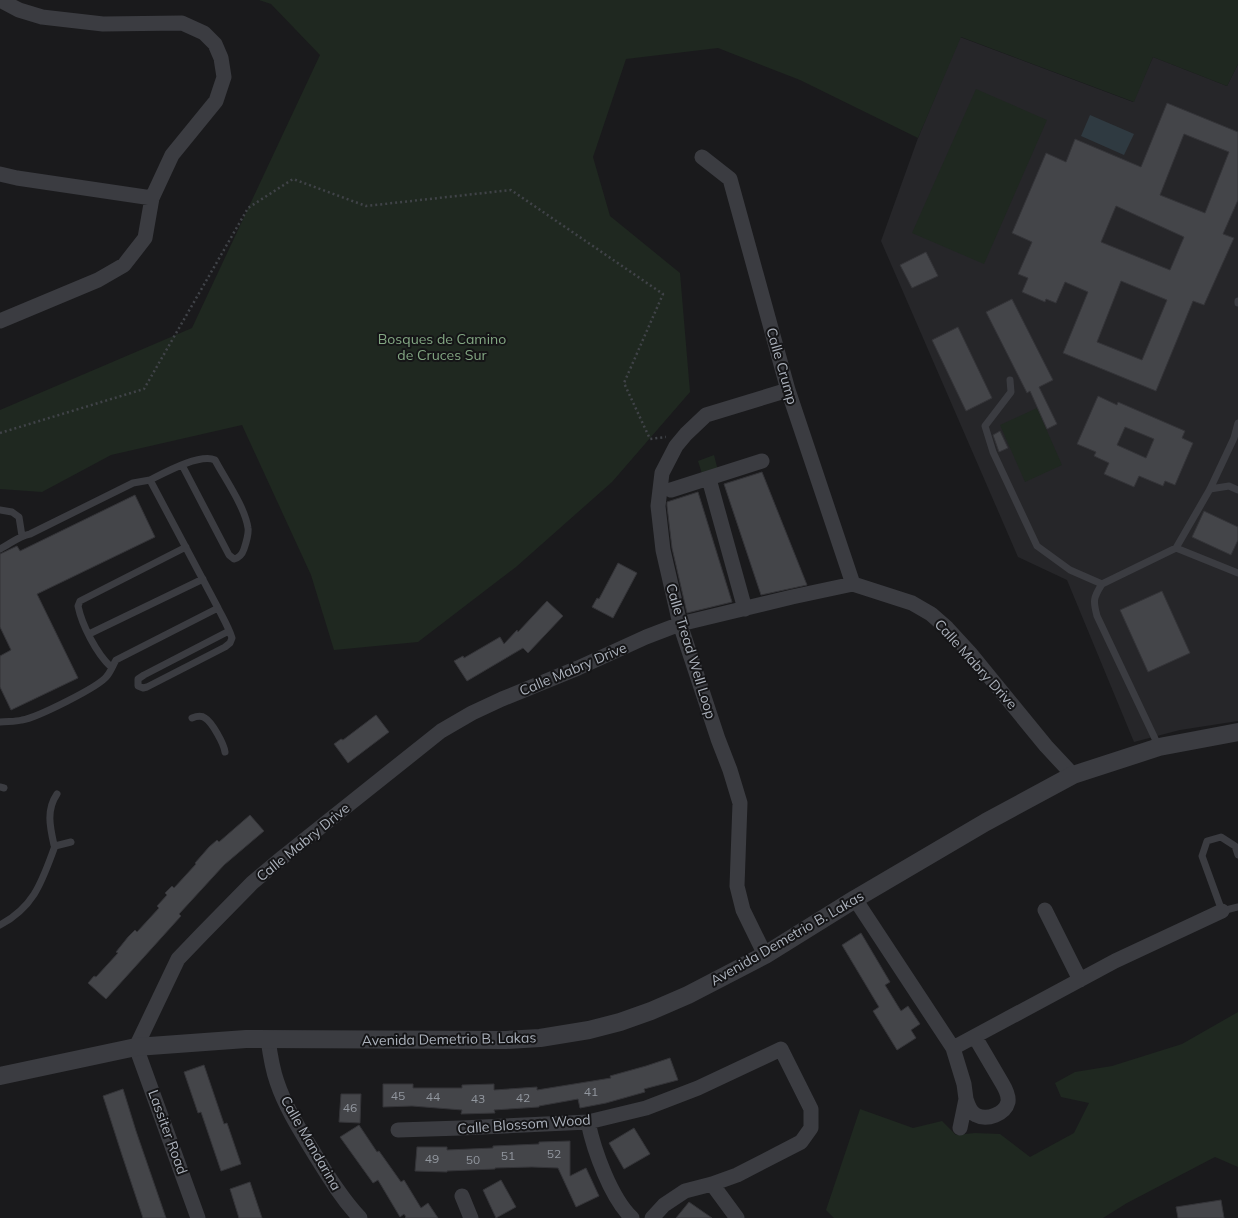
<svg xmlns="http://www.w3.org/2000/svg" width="1238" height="1218" viewBox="0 0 1238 1218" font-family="Mulish,sans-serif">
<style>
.built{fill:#262629}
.green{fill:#1f2820}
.water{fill:#2f3a41}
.building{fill:#444549;stroke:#343438;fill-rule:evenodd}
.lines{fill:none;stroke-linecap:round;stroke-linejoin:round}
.path{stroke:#404348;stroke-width:2.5;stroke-dasharray:2 3;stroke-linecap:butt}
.service{stroke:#3b3c41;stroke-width:7}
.minor{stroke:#3b3c41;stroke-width:15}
.tertiary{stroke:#3b3c41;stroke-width:18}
.labels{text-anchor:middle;stroke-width:4;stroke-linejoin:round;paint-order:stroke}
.number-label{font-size:12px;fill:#92979f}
.park-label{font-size:14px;fill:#83a783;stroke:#151517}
.street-label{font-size:14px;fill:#acb2bc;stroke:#151517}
</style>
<rect width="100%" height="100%" fill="#1a1a1c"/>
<path class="built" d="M960 37 1133 102 1153 57 1227 86 1238 64V721L1180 730 1134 742 1067 580 1018 557 881 241 918 138Z"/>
<path class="green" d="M259 0H1238V64L1227 86 1153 57 1134 102 961 37 918 138 800 80 718 48 626 59 593 157 610 216 680 273 690 392 612 482 516 567 418 642 334 650 311 575 242 425 111 455 42 492 0 489V410L192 328 320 55 271 4Z
M976 89 1047 120 984 264 912 233Z
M1037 408 1062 465 1025 482 1000 425Z
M714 455 719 475 704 480 698 461Z
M1238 1012V1167L1215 1157 1127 1203 1103 1218H834L826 1210 860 1109 913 1128 942 1121 956 1135 975 1133 1000 1134 1030 1157 1074 1133 1089 1103 1061 1097 1055 1083 1075 1072 1112 1066 1182 1044Z"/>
<path class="water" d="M1090 115 1134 134 1124 155 1081 136Z"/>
<path class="building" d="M1167 103 1238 132V200L1223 234 1234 238 1204 305 1193 301 1156 391 1063 353 1088 292 1065 282 1056 303 1046 299 1045 302 1022 292 1028 278 1018 274 1032 242 1012 233 1046 153 1066 162 1075 139 1141 167ZM1184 134 1229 152 1205 213 1160 195ZM1116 206 1184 237 1170 270 1101 242ZM1121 281 1167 300 1142 360 1097 342Z
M926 252 938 276 912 288 900 265Z
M1012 299 1053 380 1039 387 1057 424 1047 429 1030 391 1027 393 986 312Z
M958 327 992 398 966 411 932 340Z
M1098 396 1117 405 1118 402 1185 431 1182 438 1193 443 1175 485 1165 481 1163 486 1139 476 1134 487 1104 474 1109 463 1094 456 1096 452 1077 444ZM1125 427 1154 439 1146 458 1117 445Z
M1000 431 1008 448 999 452 993 435Z
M762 472 807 585 761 595 724 484Z
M698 492 732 602 687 613 672 548 667 506V502Z
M135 495 155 537 37 594 78 678 11 710 0 687V656L11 650 0 627V554L17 546 20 551Z
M1204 511 1238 527V540L1231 555 1192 537Z
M618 563 637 573 613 618 592 607 597 598 599 599Z
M1162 591 1190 653 1148 672 1120 610Z
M547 601 563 616 528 653 523 648 467 681 454 661 463 656 464 658 500 637 504 644 517 630 518 632Z
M376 715 389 732 348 763 334 744 341 739 343 740Z
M250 815 264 831 224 865 179 914 181 916 106 999 88 983 94 976 96 977 118 953 116 952 128 937 135 930 137 932 159 908 157 906 167 895 165 893 172 886 174 888 196 864 195 863 209 847 217 840 219 842Z
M861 933 890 982 885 985 901 1011 908 1006 920 1024 911 1030 916 1038 897 1050 873 1011 879 1007 842 945Z
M670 1058 678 1080 644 1089 645 1092 606 1103 580 1108 578 1099 539 1106V1107L494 1110 495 1113 461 1114 462 1110 412 1106 383 1107V1084H413V1088H462V1085L494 1084V1090L537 1087V1090L611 1078 610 1076 646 1066Z
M204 1065 224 1124 227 1123 241 1164 221 1171 201 1112 198 1113 184 1072Z
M123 1089 136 1131 166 1218H143L122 1155 103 1096Z
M341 1094H361L360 1123 339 1122Z
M359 1125 377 1152 379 1151 401 1182 404 1180 421 1208 428 1203 438 1218H405L406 1217 404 1214 400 1217 378 1180 373 1183 340 1137Z
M634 1128 650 1154 624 1169 609 1143Z
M570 1141V1176L586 1168 599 1196 576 1207 558 1168 532 1167 495 1168V1169L447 1171V1172L415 1171 417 1147H447V1150L493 1148V1146L539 1144V1142Z
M501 1180 516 1207 496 1218 483 1190Z
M250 1182 262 1218H239L230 1189Z
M1221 1200 1224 1218H1178L1176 1207Z
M689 1202 712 1218H676Z"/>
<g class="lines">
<path class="path" d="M0 433 144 389 248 208 293 179 366 206 511 190 663 294 624 383 650 439 666 437"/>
<path class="service" d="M1238 301V303
M1010 380 1011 392 985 426 993 452 1037 546 1070 570 1102 584
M150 480C164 473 200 453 215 460 225 479 245 507 248 528 249 534 246 543 244 549 242 555 239 558 234 559L229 555 182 465
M1210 489 1229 486 1238 490
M0 510 12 512 19 517 22 536
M1176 548 1238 573
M0 549C10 544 19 536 30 534L133 483 150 480 218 608 116 660C113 665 111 671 107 676 99 687 36 718 22 720 15 722 7 721 0 722
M218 608C223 618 229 628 232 638L230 643 225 647 147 687 143 688 138 686V679L144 675 229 631
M89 634 203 579
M111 667C96 653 82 625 78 606L80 601 186 547
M192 718C197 716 201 715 205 718 212 722 224 744 225 752
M1159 747 1097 616C1093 601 1093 598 1102 584L1176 548 1210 489 1234 438 1238 423
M0 787 4 788
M57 794C46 810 50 827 54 845L55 846 71 842
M1238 855 1235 846 1221 837 1207 841 1202 856 1222 911 1238 907
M0 925C35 906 42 881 55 846"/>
<path class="minor" d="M0 0 19 10 42 17 103 24 182 23 204 33 215 44 221 58 224 77 216 101 172 155 152 198 145 238 124 265 98 280 0 321
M702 157 730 179 788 390 853 584
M0 174 17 178 152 198
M709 479 745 609
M671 490 762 461
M855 899 953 1048 964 1084 966 1099 960 1128
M1045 910 1080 980
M765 955 743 910 737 886 740 803 730 770 718 739 680 624 663 550 658 506 662 473 676 446 686 434 706 415 788 390
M268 1039C270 1054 272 1068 277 1082 286 1109 302 1133 317 1158 330 1179 343 1200 360 1218
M953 1048 1115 961 1222 911
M966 1099C968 1105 970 1112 976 1115 987 1121 1005 1114 1008 1102 1009 1096 1005 1088 1002 1083L975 1037
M588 1122C594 1151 611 1198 632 1218
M398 1130 461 1128 588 1122 646 1108 698 1088 781 1049 811 1109V1128L801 1142 737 1175 712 1184 685 1191 664 1205 652 1218
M712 1184 737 1218
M462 1196 471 1218
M198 1218 136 1047 178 959 202 934 252 883 283 857 441 731 472 713 502 699 578 668 646 637 680 624 792 597 853 584 912 603 931 614 947 628 970 653 1046 746 1073 775"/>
<path class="tertiary" d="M0 1076 136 1047 246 1039 506 1040 540 1038 589 1030 620 1022 651 1011 688 995 765 955 855 899 986 822 1073 775 1159 747 1238 732"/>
</g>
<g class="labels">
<g class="number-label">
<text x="591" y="1096">41</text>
<text x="398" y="1100">45</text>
<text x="433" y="1101">44</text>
<text x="523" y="1102">42</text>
<text x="478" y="1103">43</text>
<text x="350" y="1112">46</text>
<text x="554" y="1158">52</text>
<text x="508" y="1160">51</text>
<text x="432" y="1163">49</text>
<text x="473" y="1164">50</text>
</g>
<g class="park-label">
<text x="442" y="344">Bosques de Camino<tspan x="442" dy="16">de Cruces Sur</tspan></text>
</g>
<g class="street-label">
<text transform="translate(782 366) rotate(74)" y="5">Calle Crump</text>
<text transform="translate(691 651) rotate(73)" y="5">Calle Tread Well Loop</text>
<text transform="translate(976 664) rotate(48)" y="5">Calle Mabry Drive</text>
<text transform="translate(573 669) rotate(-23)" y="5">Calle Mabry Drive</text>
<text transform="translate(303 842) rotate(-39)" y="5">Calle Mabry Drive</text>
<text transform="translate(787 938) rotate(-30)" y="5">Avenida Demetrio B. Lakas</text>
<text transform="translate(449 1039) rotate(-1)" y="5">Avenida Demetrio B. Lakas</text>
<text transform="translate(524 1124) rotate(-4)" y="5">Calle Blossom Wood</text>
<text transform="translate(168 1132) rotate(70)" y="5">Lassiter Road</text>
<text transform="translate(311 1143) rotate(60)" y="5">Calle Mandarina</text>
</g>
</g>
</svg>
